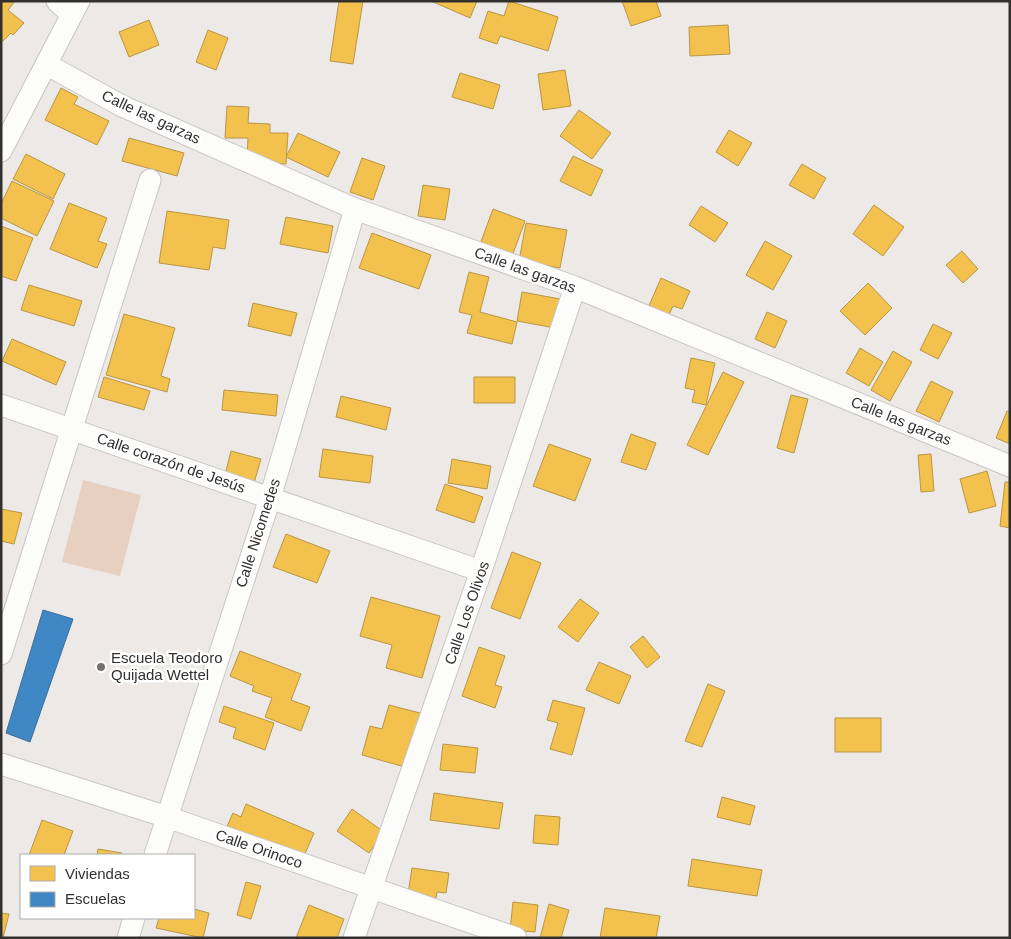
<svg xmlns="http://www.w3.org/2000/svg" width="1011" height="939" viewBox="0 0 1011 939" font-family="Helvetica,sans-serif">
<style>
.green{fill:#e8d0c1}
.homes{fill:#f2c14e;stroke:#b99645}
.schools{fill:#3f88c5;stroke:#3b6e98}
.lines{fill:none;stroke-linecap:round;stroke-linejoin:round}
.minor-casing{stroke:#c8c6c4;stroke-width:23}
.minor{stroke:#fcfcfb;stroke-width:21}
.poi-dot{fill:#74716f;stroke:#fff;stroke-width:2}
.labels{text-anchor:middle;stroke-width:5;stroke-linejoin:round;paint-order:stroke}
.street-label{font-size:15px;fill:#33312f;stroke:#fff}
.poi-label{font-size:15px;fill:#33312f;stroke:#fff;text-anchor:start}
</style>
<rect width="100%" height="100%" fill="#ece9e6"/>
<path class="green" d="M83 480 141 495 120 576 62 562Z"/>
<path class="homes" d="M1 1H15L8 10 24 23 13 35 11 33 1 43Z
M339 1H363L353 64 330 61Z
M431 1H477L470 18Z
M509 1 558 17 548 51 500 36 497 44 479 38 488 11 504 16Z
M622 1H656L661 16 631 26Z
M149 20 159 45 129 57 119 32Z
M728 25 730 54 690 56 689 27Z
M208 30 228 38 216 70 196 62Z
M565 70 571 106 543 110 538 74Z
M460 73 500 85 493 109 452 97Z
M61 88 78 97 74 104 109 121 97 145 45 120Z
M227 106 249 107 248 123 270 124V133H288L286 164 268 163 269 159 247 158 248 138H225Z
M579 110 611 133 592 159 560 136Z
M729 130 752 143 738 166 716 152Z
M298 133 340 152 328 177 286 157Z
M129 138 184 153 177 176 122 161Z
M26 154 65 174 53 199 13 179Z
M573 156 603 170 591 196 560 181Z
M362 158 385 166 373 200 350 192Z
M802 164 826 178 814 199 789 185Z
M12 181 54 201 37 236 1 218V204Z
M423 185 450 189 445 220 418 216Z
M69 203 107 218 98 241 107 244 97 268 50 249Z
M874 205 904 227 883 256 853 234Z
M701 206 728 223 715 242 689 225Z
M493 209 525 221 511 259 479 247Z
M167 211 229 220 225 249 213 247 209 270 159 263Z
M286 217 333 226 328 253 280 244Z
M526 223 567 230 560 268 519 261Z
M1 226 33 238 16 281 1 276Z
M372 233 431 255 419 289 359 268Z
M765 241 792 256 773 290 746 275Z
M962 251 978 269 963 283 946 265Z
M469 272 489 277 480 312 517 322 512 344 467 333 472 315 459 312Z
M661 278 690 291 682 309 673 306 668 317 648 308Z
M868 283 892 308 865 335 840 311Z
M29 285 82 301 74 326 21 310Z
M522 292 560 299 555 328 517 321Z
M253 303 297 313 291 336 248 326Z
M767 312 787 321 775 348 755 339Z
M124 314 175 328 161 376 170 379 167 392 106 375Z
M933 324 952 333 938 359 920 350Z
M12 339 66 362 56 385 2 361Z
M860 348 883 362 869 386 846 373Z
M893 351 912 362 890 401 871 390Z
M691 358 715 363 706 405 692 402 695 390 685 388Z
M723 372 744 382 708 455 687 445Z
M104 377 150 391 144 410 98 397Z
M474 377H515V403H474Z
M931 381 953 392 939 422 916 411Z
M224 390 278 395 276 416 222 410Z
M791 395 808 399 794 453 777 448Z
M341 396 391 408 386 430 336 417Z
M1007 411 1010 412V444L996 438Z
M631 434 656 443 646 470 621 462Z
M549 444 591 459 575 501 533 486Z
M323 449 373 456 370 483 319 477Z
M231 451 261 459 254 483 225 475Z
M931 454 934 491 921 492 918 455Z
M452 459 491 466 487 489 448 483Z
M987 471 996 506 969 513 960 479Z
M1005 482H1010V528L1000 526Z
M445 484 483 497 474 523 436 510Z
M1 509 22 513 14 544 1 541Z
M286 534 330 551 317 583 273 567Z
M512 552 541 563 520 619 491 608Z
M371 597 440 616 422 678 386 668 392 645 360 636Z
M580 599 599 613 578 642 558 627Z
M643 636 660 657 647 668 630 647Z
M479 647 505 656 495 685 502 687 495 708 462 696Z
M240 651 301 674 291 700 310 707 301 731 265 717 272 698 252 691 254 686 230 676Z
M599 662 631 676 619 704 586 690Z
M708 684 725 691 702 747 685 741Z
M553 700 585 708 572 755 550 749 558 723 547 720Z
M389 705 420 713 405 767 362 755 370 726 382 729Z
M224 706 274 723 265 750 233 738 236 728 219 722Z
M835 718H881V752H835Z
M443 744 478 748 475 773 440 770Z
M434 793 503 803 499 829 430 820Z
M722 797 755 806 750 825 717 817Z
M246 804 314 833 301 863 225 831 233 813 241 817Z
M352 809 384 832 369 853 337 831Z
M535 815 560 817 558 845 533 843Z
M42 820 73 831 64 855H29Z
M98 849 122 853V855H97Z
M692 859 762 870 757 896 688 886Z
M412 868 449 873 446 893 437 892 435 904 407 900Z
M246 882 261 886 251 919 237 915Z
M513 902 538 905 535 932 510 930Z
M549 904 569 910 561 938H540Z
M309 905 344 919 337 938H296Z
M605 908 660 916 656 938H600Z
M194 909 209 913 203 938 156 928 159 918H194Z
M1 913 9 914 3 938H1Z"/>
<path class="schools" d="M43 610 73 619 30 742 6 733Z"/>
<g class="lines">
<defs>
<path id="minor" d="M57 1 72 15
M46 64 122 106 355 209 575 287 1010 466
M1 151 79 1
M1 405 481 571
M1 654 150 180
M1 764 167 817 516 938
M155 855 270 498 355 209
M128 938 134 918
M354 938 481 571 575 287"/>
</defs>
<use href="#minor" class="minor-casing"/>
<use href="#minor" class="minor"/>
</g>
<circle class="poi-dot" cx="101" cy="667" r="5"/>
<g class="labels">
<g class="street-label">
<text transform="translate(151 117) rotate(25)" y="5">Calle las garzas</text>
<text transform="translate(525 270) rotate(20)" y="5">Calle las garzas</text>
<text transform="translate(901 421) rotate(22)" y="5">Calle las garzas</text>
<text transform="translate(171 463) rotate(19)" y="5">Calle corazón de Jesús</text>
<text transform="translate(258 533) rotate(-72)" y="5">Calle Nicomedes</text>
<text transform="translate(467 613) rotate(-71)" y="5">Calle Los Olivos</text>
<text transform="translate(259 849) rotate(19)" y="5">Calle Orinoco</text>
</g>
<g class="poi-label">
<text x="111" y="663">Escuela Teodoro<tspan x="111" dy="17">Quijada Wettel</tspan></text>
</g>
</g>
<rect width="1011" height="939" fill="none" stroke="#33312f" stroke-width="5"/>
<rect x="20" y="854" width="175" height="65" fill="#ffffff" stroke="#adadac"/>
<rect x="30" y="866" width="25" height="15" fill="#f2c14e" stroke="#adadac"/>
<text x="65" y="879" font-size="15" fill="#33312f">Viviendas</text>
<rect x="30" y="892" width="25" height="15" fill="#3f88c5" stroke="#adadac"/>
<text x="65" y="904" font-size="15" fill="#33312f">Escuelas</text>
</svg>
